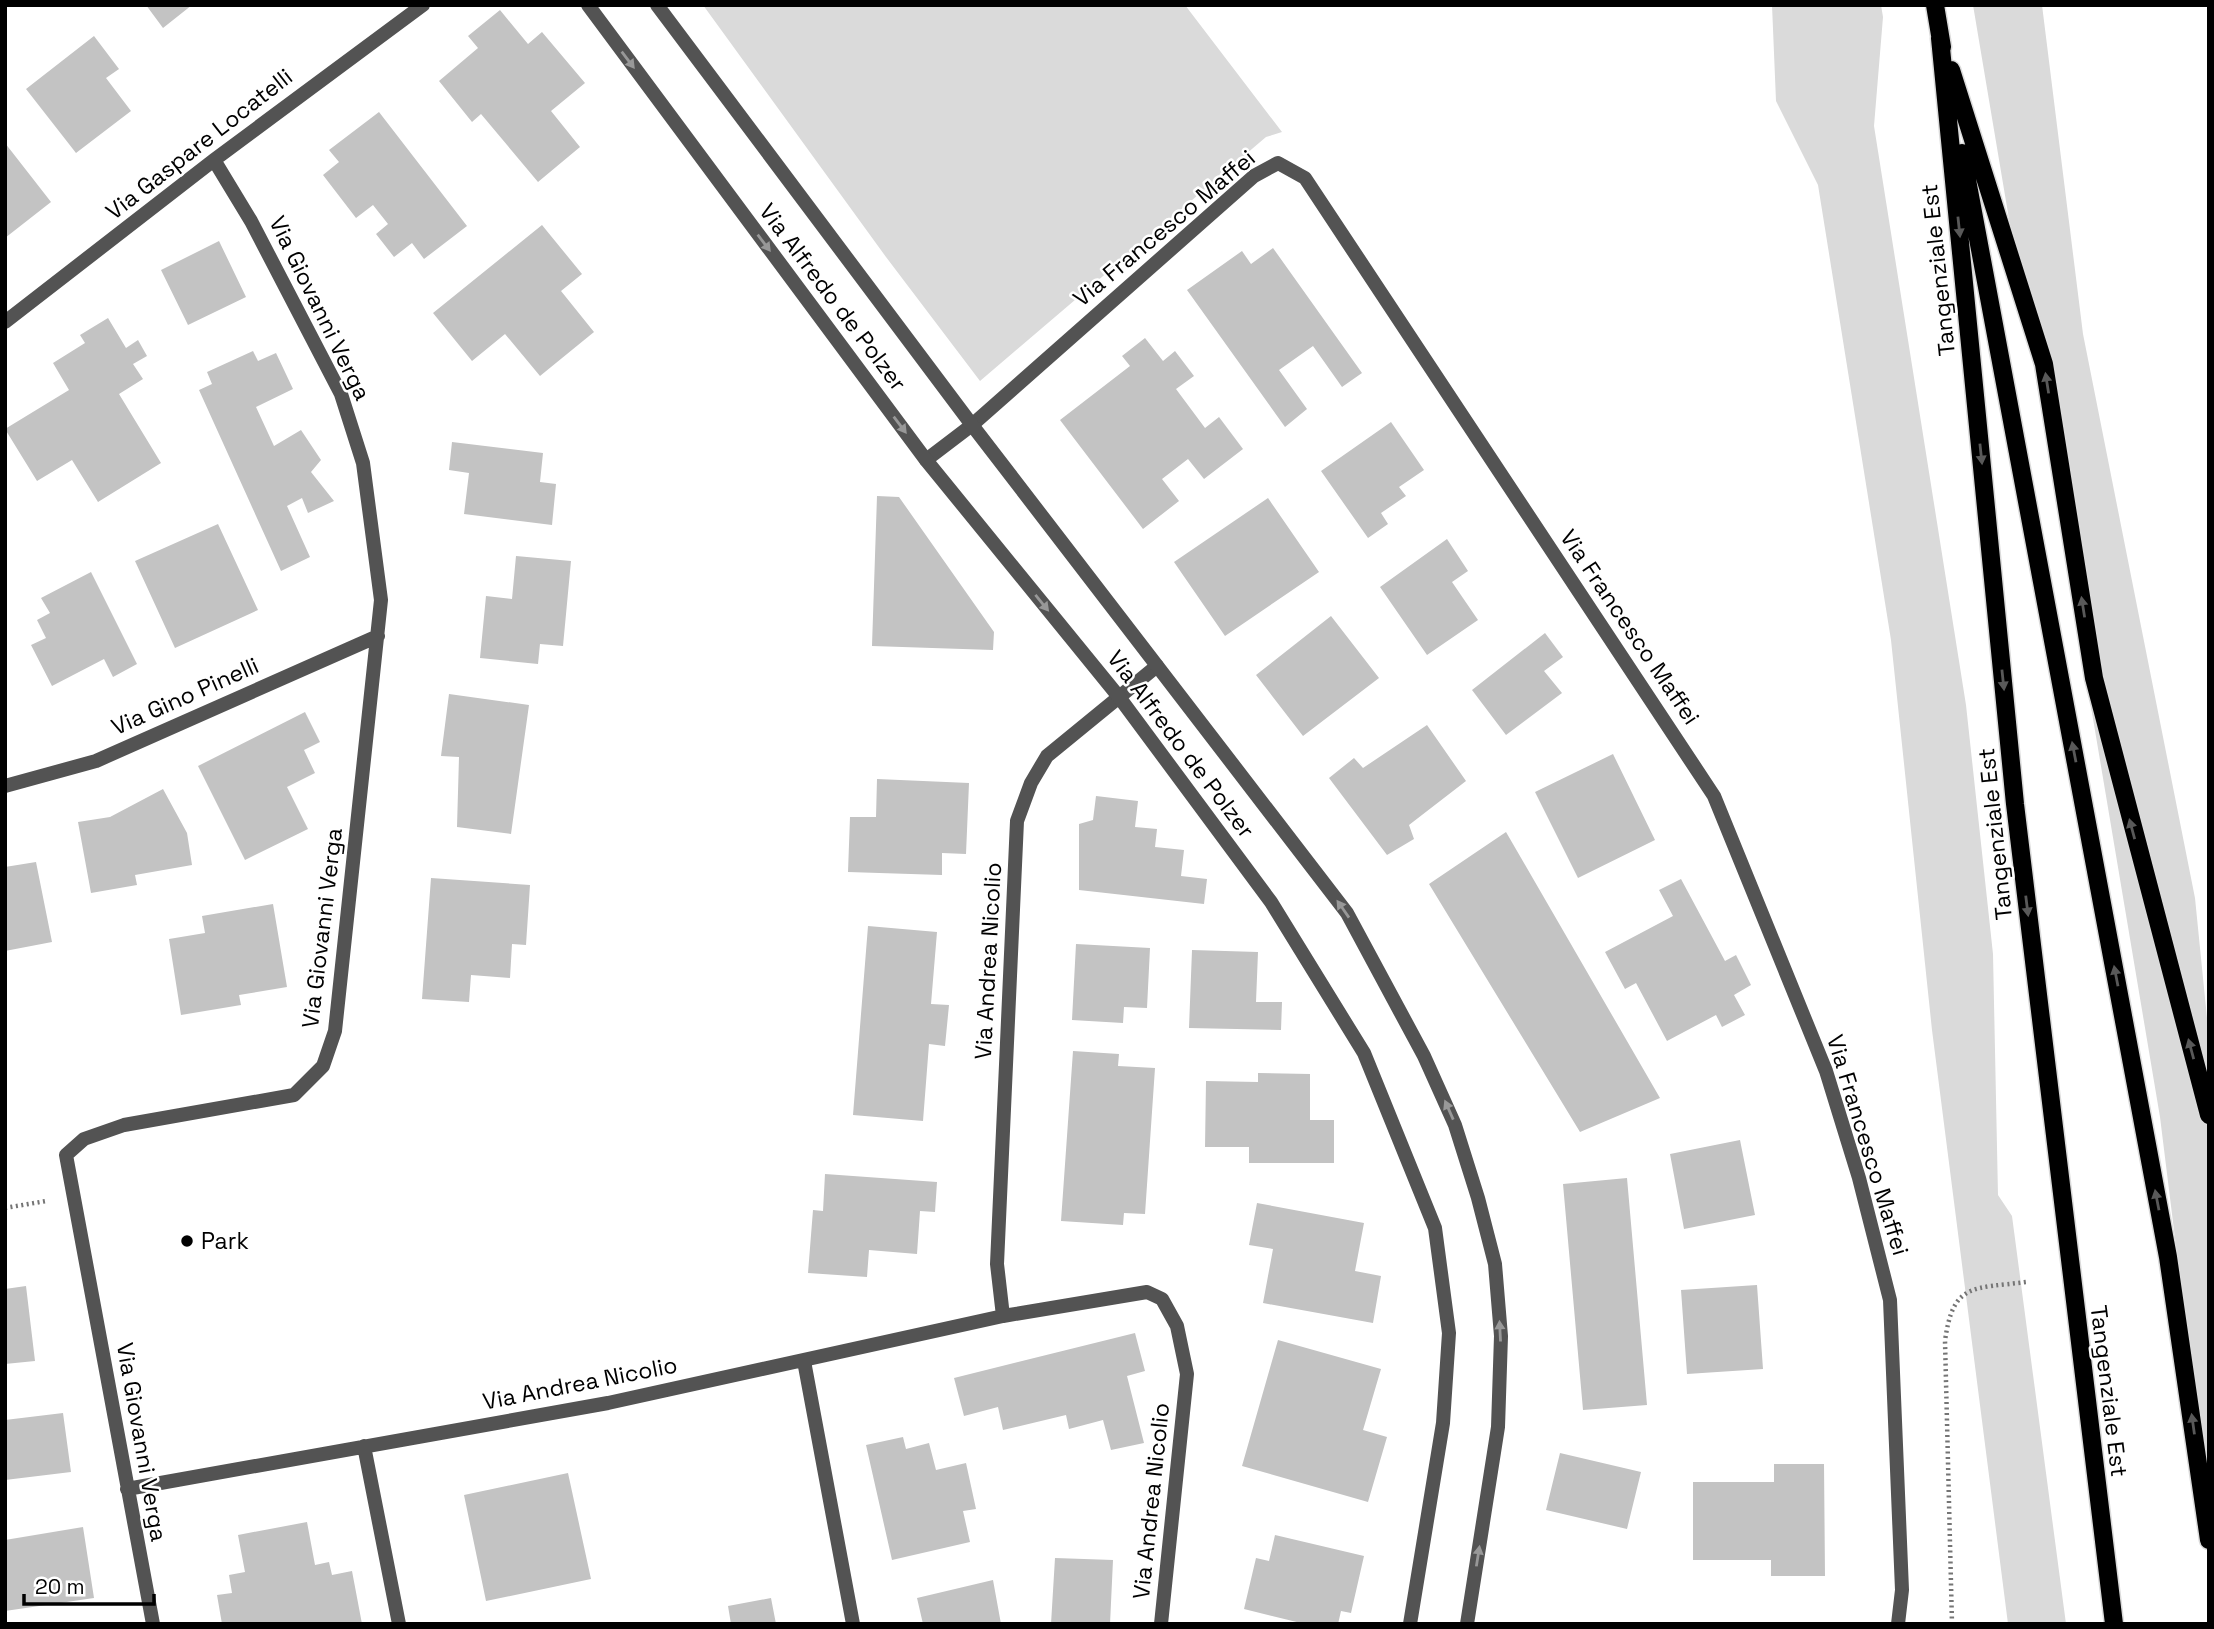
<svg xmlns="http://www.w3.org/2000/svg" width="2214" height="1629" viewBox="0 0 2214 1629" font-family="'Space Grotesk',sans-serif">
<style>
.green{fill:#dadada}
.building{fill:#c3c3c3}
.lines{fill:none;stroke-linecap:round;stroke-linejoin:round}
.primary-casing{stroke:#dbdbdb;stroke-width:21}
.path{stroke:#757575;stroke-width:4.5;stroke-dasharray:2 3.5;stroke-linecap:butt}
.minor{stroke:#535353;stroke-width:14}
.tertiary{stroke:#535353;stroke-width:14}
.primary{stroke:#000;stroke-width:18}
.oneway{fill:#989898}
.oneway2{fill:#595959}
.poi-dot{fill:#000;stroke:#fff;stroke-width:2.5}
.labels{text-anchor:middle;stroke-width:5;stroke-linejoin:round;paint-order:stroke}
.street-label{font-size:23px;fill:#000;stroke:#fff}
.poi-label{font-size:23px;fill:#000;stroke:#fff;text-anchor:start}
</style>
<rect width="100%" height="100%" fill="#fff"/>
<path class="green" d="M703 5H1185L1282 132 1266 137 980 381 886 257Z
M1772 5H1881L1883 17 1874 126 1966 705 1993 954 1998 1195 2012 1216 2066 1624H2008L1932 1030 1891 640 1818 185 1776 101Z
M1973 5H2042L2083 334 2195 898 2209 1038V1513L2160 1117Z"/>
<path class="building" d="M146 5H192L163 28Z
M500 10 528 44 542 32 585 83 551 111 580 147 538 182 481 114 472 122 439 81 478 48 468 36Z
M94 36 119 69 106 78 131 111 76 153 26 89Z
M379 112 467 226 424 259 412 243 394 257 376 234 388 224 373 205 356 218 323 175 339 162 329 150Z
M5 143 51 202 5 238Z
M542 225 582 274 561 291 594 332 540 376 505 334 472 361 433 313Z
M219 241 246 297 188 325 161 270Z
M1273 248 1362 373 1342 387 1313 346 1279 370 1307 409 1285 427 1187 290 1242 251 1251 264Z
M108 318 126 348 138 340 147 356 133 364 143 379 119 394 161 463 98 502 72 460 37 481 5 429 69 390 53 363 85 343 80 335Z
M1145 338 1163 361 1175 351 1194 376 1176 389 1205 428 1219 417 1243 449 1204 479 1188 459 1162 479 1179 501 1143 529 1060 420 1130 366 1122 356Z
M253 351 258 361 276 353 293 389 256 407 274 446 301 430 321 460 311 472 334 501 308 513 302 498 287 506 310 557 281 571 199 390 212 384 207 372Z
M1391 422 1424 470 1399 487 1406 496 1381 513 1388 524 1368 538 1321 471Z
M452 442 543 453 540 482 556 484 552 525 464 514 469 473 449 470Z
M877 496 899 497 994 632 993 650 872 646Z
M1268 498 1319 572 1225 636 1174 562Z
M218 524 258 610 175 648 135 561Z
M1447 539 1468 571 1452 582 1478 620 1427 655 1380 587Z
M516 556 571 561 563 646 540 644 538 664 480 658 486 596 512 599Z
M91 572 137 664 113 677 104 659 52 686 31 645 46 638 37 620 50 613 41 598Z
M1331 616 1379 678 1303 736 1256 675Z
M1545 633 1563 657 1544 671 1562 693 1506 735 1472 690Z
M449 694 529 705 511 834 457 827 459 757 441 756Z
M305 712 320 742 304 750 315 773 287 787 308 829 245 860 198 766Z
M1427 725 1466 781 1409 825 1414 839 1387 855 1329 778 1354 758 1363 768Z
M1613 754 1655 840 1578 878 1535 792Z
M877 779 969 783 966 854 942 853V875L848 872 850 817H876Z
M163 789 187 833 192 865 135 875 137 885 91 893 78 822 110 817Z
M1096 796 1138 801 1135 827 1157 829 1155 847 1184 850 1181 876 1207 879 1204 904 1079 890V824L1093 820Z
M1506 832 1660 1098 1580 1132 1429 884Z
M36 862 52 942 5 951V867Z
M431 878 530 885 526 945 512 944 510 978 471 975 469 1002 422 999Z
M1681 879 1725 961 1736 955 1751 985 1734 995 1745 1015 1722 1027 1716 1015 1667 1041 1636 983 1625 989 1605 952 1673 916 1659 890Z
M273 904 287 987 239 995 241 1005 181 1015 169 939 205 933 202 916Z
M868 926 937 932 931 1004 949 1005 945 1046 929 1044 923 1121 853 1115Z
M1076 944 1150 948 1147 1008 1124 1007 1123 1023 1072 1020Z
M1192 950 1258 952 1256 1002H1282L1281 1030 1189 1028Z
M1073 1051 1119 1054 1118 1066 1155 1068 1145 1214 1124 1213 1123 1225 1061 1221Z
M1258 1073 1310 1074V1120H1334V1163H1249V1147H1205L1206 1081 1258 1082Z
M1740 1140 1755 1215 1684 1229 1670 1154Z
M825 1174 937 1182 935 1212 920 1211 917 1254 869 1250 867 1277 808 1273 813 1210 823 1211Z
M1627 1178 1647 1405 1583 1410 1563 1184Z
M1257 1203 1364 1223 1355 1271 1381 1276 1373 1323 1263 1303 1273 1249 1249 1245Z
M1757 1285 1763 1369 1687 1374 1681 1290Z
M26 1286 35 1361 5 1364V1289Z
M1135 1333 1145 1371 1127 1376 1144 1443 1111 1450 1103 1420 1069 1429 1066 1415 1003 1430 998 1407 964 1416 954 1378Z
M1278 1340 1381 1369 1363 1430 1387 1437 1368 1502 1242 1466Z
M63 1413 71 1472 5 1480V1420Z
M903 1437 906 1449 929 1443 936 1470 966 1463 976 1509 963 1511 970 1542 892 1560 866 1445Z
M1560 1453 1641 1472 1627 1529 1546 1510Z
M1774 1464H1824L1825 1576H1771V1560H1693V1482H1774Z
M568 1473 591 1579 486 1601 464 1495Z
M307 1522 315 1565 329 1562 332 1575 352 1571 362 1624H222L217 1595 232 1593 229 1575 245 1572 238 1535Z
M83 1527 94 1598 5 1611V1540Z
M1275 1535 1364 1556 1351 1613 1341 1611 1338 1624H1305L1244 1609 1256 1558 1269 1561Z
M1055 1558 1113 1560 1110 1624H1051Z
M993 1580 1001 1624H923L917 1598Z
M771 1598 776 1624H731L728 1606Z"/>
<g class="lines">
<defs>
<path id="primary" d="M1935 5 1942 47
M1940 38 2015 804 2114 1624
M1951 70 2044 364 2094 678 2209 1115
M1962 153 2168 1257 2209 1540"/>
</defs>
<use href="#primary" class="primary-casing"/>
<path class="path" d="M5 1208 46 1201
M1952 1624 1945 1341C1953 1282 1973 1289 2026 1282"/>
<path class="minor" d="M5 322 214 160 423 5
M926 460 972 425 1254 176 1278 163 1305 178 1714 796 1826 1071 1859 1178 1890 1300 1902 1590 1898 1624
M5 786 96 761 378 636
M1003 1316 997 1264 1017 821 1031 783 1047 756 1157 666
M804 1361 853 1624
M364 1446 399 1624
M127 1489 608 1403 1003 1316 1147 1292 1162 1299 1177 1326 1187 1374 1161 1624
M153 1624 66 1155 84 1139 124 1125 294 1095 323 1066 335 1031 381 600 363 463 341 394 251 221 214 160"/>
<path class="tertiary" d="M588 5 926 460 1119 697 1271 902 1364 1053 1435 1228 1449 1333 1443 1423 1410 1624
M657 5 972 425 1347 913 1424 1056 1455 1125 1478 1198 1495 1264 1501 1336 1498 1427 1467 1624"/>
<use href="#primary" class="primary"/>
</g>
<defs><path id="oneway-solid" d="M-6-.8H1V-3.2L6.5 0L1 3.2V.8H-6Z" transform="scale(1.75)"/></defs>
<g class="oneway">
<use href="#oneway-solid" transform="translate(628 60) rotate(53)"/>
<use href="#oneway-solid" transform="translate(764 243) rotate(53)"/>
<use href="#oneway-solid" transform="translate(900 425) rotate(53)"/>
<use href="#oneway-solid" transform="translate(1042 603) rotate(51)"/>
<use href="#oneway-solid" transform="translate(1343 909) rotate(-125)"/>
<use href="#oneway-solid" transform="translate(1449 1110) rotate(-114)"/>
<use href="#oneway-solid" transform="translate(1500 1331) rotate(-93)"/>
<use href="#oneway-solid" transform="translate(1478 1556) rotate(-81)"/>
</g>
<g class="oneway2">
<use href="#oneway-solid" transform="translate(1959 227) rotate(84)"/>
<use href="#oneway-solid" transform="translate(2047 383) rotate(-99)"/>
<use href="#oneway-solid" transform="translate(1981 454) rotate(84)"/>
<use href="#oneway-solid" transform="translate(2083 607) rotate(-99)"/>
<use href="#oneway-solid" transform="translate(2003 680) rotate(84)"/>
<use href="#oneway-solid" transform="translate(2074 752) rotate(-101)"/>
<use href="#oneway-solid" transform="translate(2132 829) rotate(-105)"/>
<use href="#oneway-solid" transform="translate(2027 906) rotate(83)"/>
<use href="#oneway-solid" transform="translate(2116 976) rotate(-101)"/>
<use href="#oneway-solid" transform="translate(2191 1049) rotate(-105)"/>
<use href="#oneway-solid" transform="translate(2157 1200) rotate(-101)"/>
<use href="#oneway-solid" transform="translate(2193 1424) rotate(-98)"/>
</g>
<circle class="poi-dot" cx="187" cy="1241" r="7"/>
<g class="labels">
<g class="street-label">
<text transform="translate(199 144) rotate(-38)" y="8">Via Gaspare Locatelli</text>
<text transform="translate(1164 228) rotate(-40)" y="8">Via Francesco Maffei</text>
<text transform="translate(1938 270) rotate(-96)" y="8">Tangenziale Est</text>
<text transform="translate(833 297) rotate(53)" y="8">Via Alfredo de Polzer</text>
<text transform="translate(320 308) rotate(64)" y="8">Via Giovanni Verga</text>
<text transform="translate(1630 627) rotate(56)" y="8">Via Francesco Maffei</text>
<text transform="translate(185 696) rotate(-24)" y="8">Via Gino Pinelli</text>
<text transform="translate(1181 744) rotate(53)" y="8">Via Alfredo de Polzer</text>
<text transform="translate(1995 834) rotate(-96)" y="8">Tangenziale Est</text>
<text transform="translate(322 928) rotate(-83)" y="8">Via Giovanni Verga</text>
<text transform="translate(988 961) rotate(-87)" y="8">Via Andrea Nicolio</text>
<text transform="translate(1868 1145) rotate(73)" y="8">Via Francesco Maffei</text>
<text transform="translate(580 1383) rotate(-11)" y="8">Via Andrea Nicolio</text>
<text transform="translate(2109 1391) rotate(83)" y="8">Tangenziale Est</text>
<text transform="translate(142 1442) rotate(80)" y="8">Via Giovanni Verga</text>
<text transform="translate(1151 1501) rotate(-84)" y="8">Via Andrea Nicolio</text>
</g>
<g class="poi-label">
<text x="201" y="1249">Park</text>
</g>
</g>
<rect width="2214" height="1629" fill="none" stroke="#000000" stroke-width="14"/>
<path d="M24 1594v10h130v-10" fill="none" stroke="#000000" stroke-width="3.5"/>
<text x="35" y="1594" font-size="21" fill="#000000" stroke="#ffffff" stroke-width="5" paint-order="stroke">20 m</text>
</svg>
